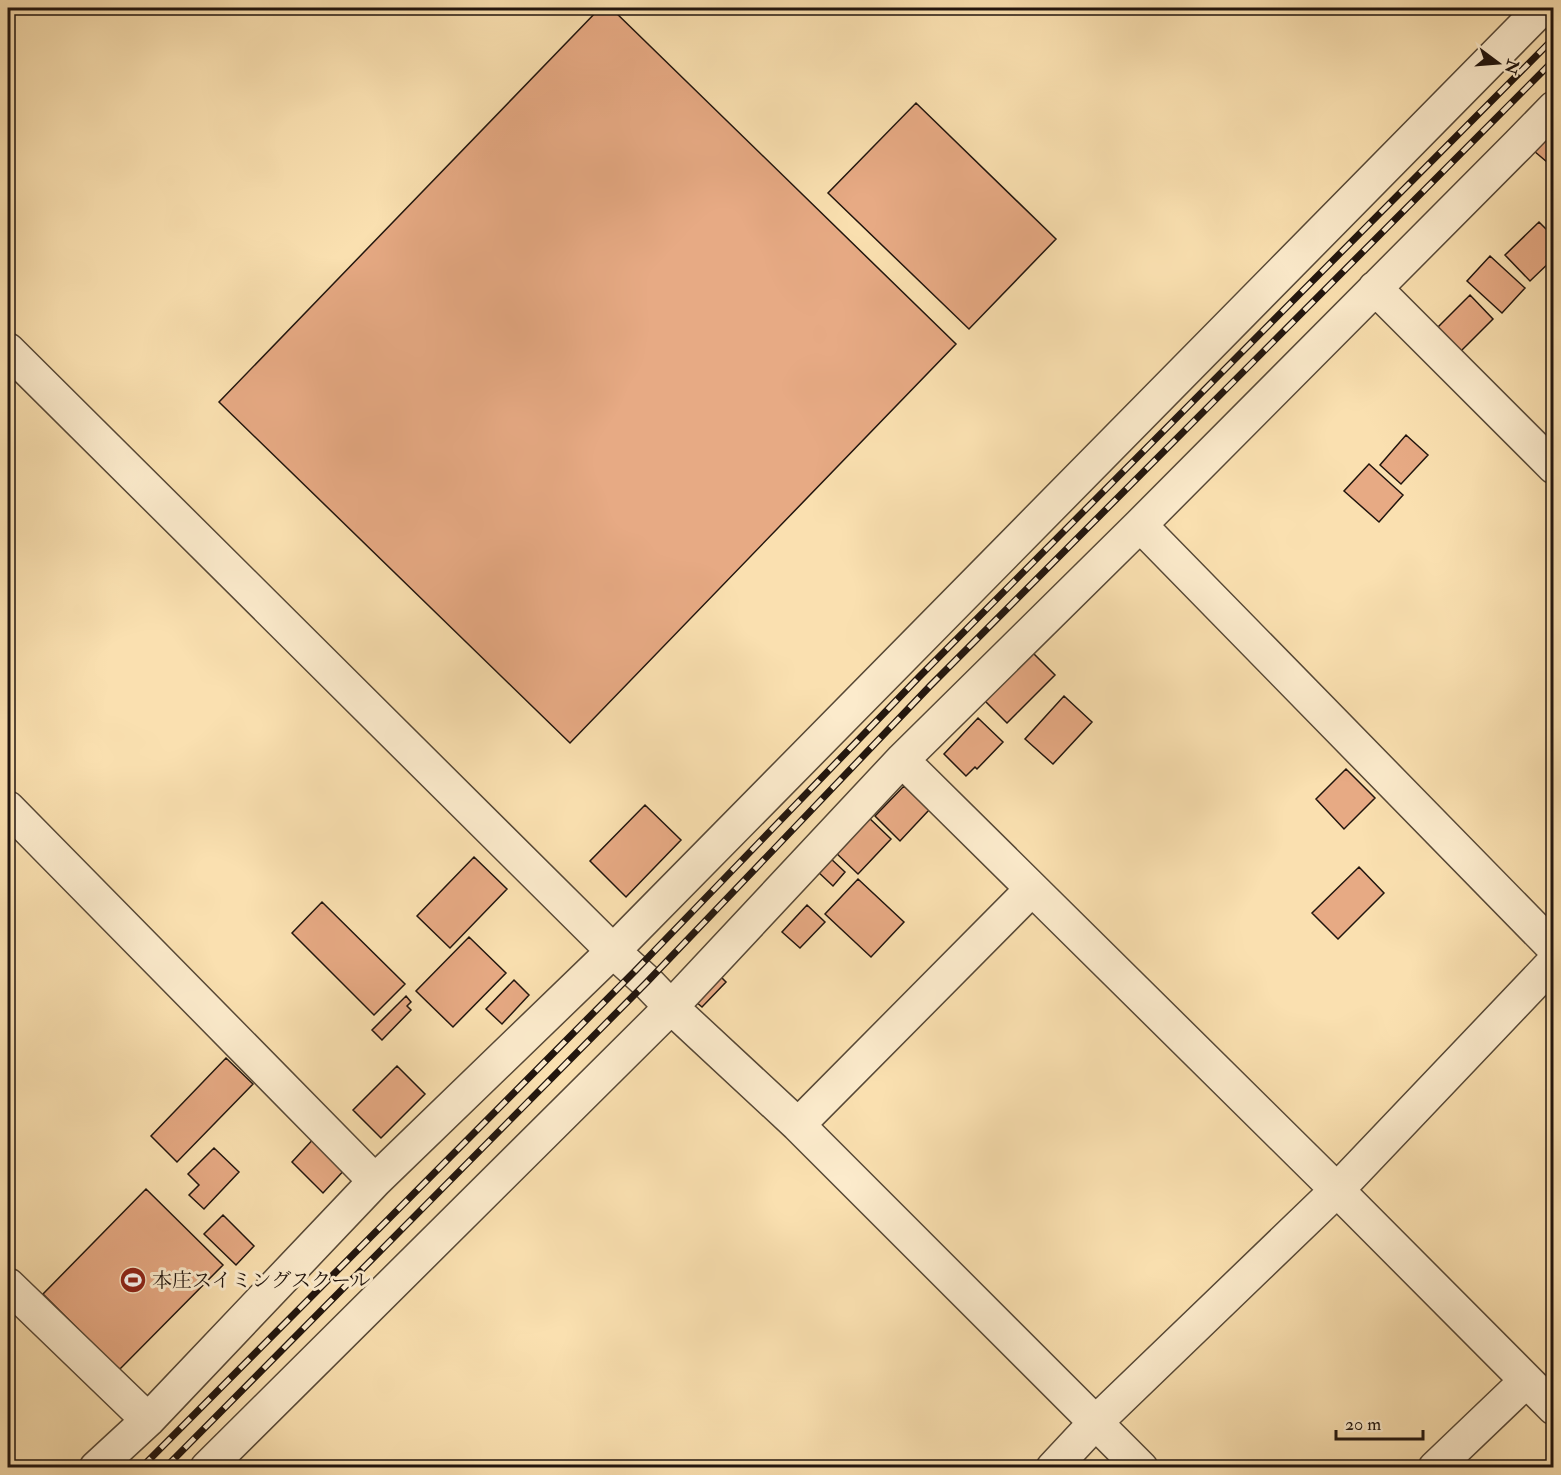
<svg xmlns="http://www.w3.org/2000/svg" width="1561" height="1475" viewBox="0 0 1561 1475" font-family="'IM FELL Double Pica','Noto Serif JP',serif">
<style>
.building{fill:#e7aa84;stroke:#21150e;stroke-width:1.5}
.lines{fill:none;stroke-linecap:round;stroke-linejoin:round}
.minor-casing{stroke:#574836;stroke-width:36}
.minor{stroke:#fcebcc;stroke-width:33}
.rail-casing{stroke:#21150e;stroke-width:7}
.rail{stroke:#fcebcc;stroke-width:4.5;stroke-dasharray:14;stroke-linecap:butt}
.labels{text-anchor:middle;stroke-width:6;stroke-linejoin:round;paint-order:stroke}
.poi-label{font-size:20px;fill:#21150e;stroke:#fcebcc;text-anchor:start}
</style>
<rect width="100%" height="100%" fill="#fae0b0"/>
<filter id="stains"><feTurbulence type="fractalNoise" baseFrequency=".00333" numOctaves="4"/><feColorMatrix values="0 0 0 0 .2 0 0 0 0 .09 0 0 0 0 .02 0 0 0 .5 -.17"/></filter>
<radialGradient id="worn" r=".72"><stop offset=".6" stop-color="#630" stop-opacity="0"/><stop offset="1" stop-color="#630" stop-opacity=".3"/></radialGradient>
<path class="building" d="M600 8H611L956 344 570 743 219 402Z
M916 103 1056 239 969 329 828 193Z
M1548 136 1554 140V168L1534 151Z
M1539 222 1554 237V258L1530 281 1505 255Z
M1490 256 1525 288 1502 313 1467 281Z
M1470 295 1493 319 1458 354 1435 330Z
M1406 435 1428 455 1401 484 1380 465Z
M1369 464 1403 495 1379 522 1344 491Z
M1030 650 1055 675 1007 723 982 698Z
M1064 696 1092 722 1053 764 1025 739Z
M978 718 1003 742 977 769 975 767 966 776 944 754Z
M1346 769 1375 798 1344 829 1316 799Z
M904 786 929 810 900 841 875 816Z
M645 805 681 840 626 897 590 861Z
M866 815 891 839 858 874 833 850Z
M474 857 507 889 450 948 417 916Z
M829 857 845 872 833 886 816 870Z
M1359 867 1384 893 1338 939 1312 913Z
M858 879 904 922 871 957 825 914Z
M322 902 405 984 374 1015 292 933Z
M807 905 825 922 800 948 782 932Z
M469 937 506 973 453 1027 416 991Z
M712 968 726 982 702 1007 689 996Z
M514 980 529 995 502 1024 486 1009Z
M406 996 411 1002 407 1006 411 1010 382 1040 372 1030Z
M226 1058 253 1084 177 1162 151 1136Z
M397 1066 425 1094 381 1138 353 1110Z
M317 1135 348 1166 323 1193 292 1162Z
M214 1148 239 1172 204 1209 189 1195 199 1185 188 1174Z
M146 1189 223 1265 119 1370 43 1294Z
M223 1215 254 1246 236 1265 204 1234Z"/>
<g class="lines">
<defs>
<path id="minor" d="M1375 288 1554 467
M8 350 613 951 647 982 671 1007 798 1125 1141 1468
M1140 525 1554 948
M902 760 1337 1190 1554 1408
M8 808 375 1181
M798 1125 1032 889
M8 1285 148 1420
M96 1468 148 1420 375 1181 613 951 1542 8
M207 1468 671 1007 902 760 1140 525 1518 145 1554 108
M1053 1468 1095 1423 1337 1190 1554 962
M1435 1468 1526 1381"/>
</defs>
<use href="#minor" class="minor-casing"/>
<use href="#minor" class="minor"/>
<defs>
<path id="rail" d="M141 1468 635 971 919 677 1554 38
M165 1468 647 982 930 686 1554 60"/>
</defs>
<use href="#rail" class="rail-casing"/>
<use href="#rail" class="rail"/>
</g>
<defs>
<symbol id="stadium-disc" viewBox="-11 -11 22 22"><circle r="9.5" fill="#8f2418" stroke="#fcebcc"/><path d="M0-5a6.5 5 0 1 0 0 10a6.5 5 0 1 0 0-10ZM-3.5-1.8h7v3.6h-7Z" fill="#fff"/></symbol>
</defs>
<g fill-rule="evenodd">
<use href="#stadium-disc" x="118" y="1265" width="30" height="30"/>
</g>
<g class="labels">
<g class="poi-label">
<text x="152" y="1287">本庄スイミングスクール</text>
</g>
</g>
<rect width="1561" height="1475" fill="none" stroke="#fae0b0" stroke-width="30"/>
<rect x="9" y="9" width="1543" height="1457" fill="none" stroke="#21150e" stroke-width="3"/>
<rect x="15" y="15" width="1531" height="1445" fill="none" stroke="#21150e" stroke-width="1.5"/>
<g transform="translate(1498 63) rotate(106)" stroke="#fcebcc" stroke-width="4.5" paint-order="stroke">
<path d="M0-4.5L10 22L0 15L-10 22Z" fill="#21150e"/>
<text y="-9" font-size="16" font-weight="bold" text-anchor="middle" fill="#21150e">N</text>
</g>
<path d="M1336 1430v9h87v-9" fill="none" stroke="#21150e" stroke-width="3"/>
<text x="1345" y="1430" font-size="18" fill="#21150e" stroke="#fcebcc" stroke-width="4.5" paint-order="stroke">20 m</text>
<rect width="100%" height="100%" filter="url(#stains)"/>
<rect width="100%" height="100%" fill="url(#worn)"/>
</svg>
